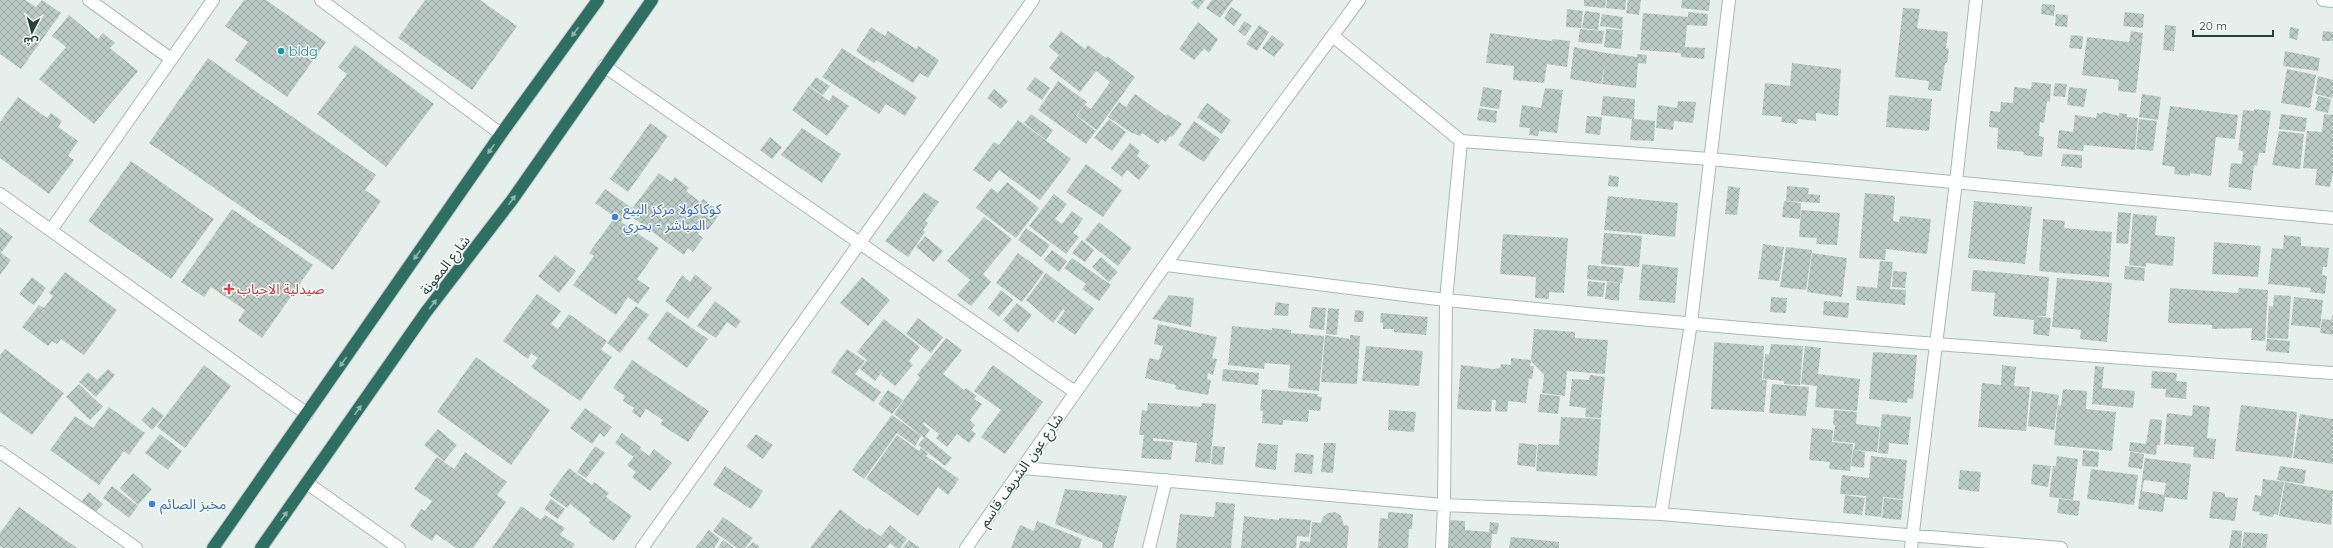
<svg xmlns="http://www.w3.org/2000/svg" width="2333" height="548" viewBox="0 0 2333 548" font-family="Quicksand,'Noto Sans Arabic',sans-serif">
<style>
.building{fill:url(#building-cross-hatch);fill-rule:evenodd}
.lines{fill:none;stroke-linecap:round;stroke-linejoin:round}
.minor-casing{stroke:#a8b8b2;stroke-width:14}
.highway-casing{stroke:#c2cac8;stroke-width:14}
.minor{stroke:#fff;stroke-width:12}
.highway{stroke:#2f6f62;stroke-width:12}
.oneway{fill:#93b5ae}
.culture-dot{fill:#0f9aa8;stroke:#f7fbf9;stroke-width:1.5}
.shop-dot{fill:#3f7fe0;stroke:#f7fbf9;stroke-width:1.5}
.health-dot{fill:#e0444e;stroke:#f7fbf9;stroke-width:1.5}
.labels{text-anchor:middle;stroke-width:3;stroke-linejoin:round;paint-order:stroke}
.culture-label{font-size:14px;fill:#0d838f;stroke:#f7fbf9;text-anchor:start}
.shop-label{font-size:14px;fill:#366cbe;stroke:#f7fbf9;text-anchor:start}
.street-label{font-size:14px;fill:#24423a;stroke:#f7fbf9}
.health-label{font-size:14px;fill:#be3a42;stroke:#f7fbf9;text-anchor:start}
</style>
<defs>
<pattern id="building-cross-hatch" width="8" height="8" patternUnits="userSpaceOnUse"><rect width="8" height="8" fill="#bbcac4"/><path d="M0 0l8 8M0 8l8-8" fill="none" stroke="#98a6a0"/></pattern>
</defs>
<rect width="100%" height="100%" fill="#e6efeb"/>
<path class="building" d="M0 0H25L36 7 42 0 61 13 21 69 0 54Z
M244 0H266L326 42 287 97 235 60 248 42 225 26Z
M425 0H480L517 26 472 90 398 38Z
M1194 0H1205L1198 9 1191 3Z
M1212 0H1222L1227 3 1223 0H1233L1220 18 1206 8Z
M1584 0H1606L1605 8 1584 6Z
M1607 0H1626L1625 10 1606 8Z
M1628 0H1641L1639 15 1626 13Z
M1682 0H1710L1709 11 1681 8Z
M2042 4 2055 5 2054 16 2041 14Z
M1231 7 1242 14 1234 26 1224 18Z
M1903 8 1920 9 1917 28 1948 32 1946 48 1949 49 1947 63H1945L1941 91 1928 90 1929 81 1895 77Z
M1567 9 1583 11 1581 28 1566 27Z
M1585 11 1600 13 1598 30 1582 28Z
M1688 12 1708 14 1707 26 1687 25 1685 47 1705 48 1704 59 1681 57V53L1640 50 1643 13 1688 17Z
M2125 12 2144 14 2143 28 2123 26Z
M1602 14 1623 17 1622 29 1600 26Z
M2056 14 2068 15 2067 27 2055 26Z
M69 15 98 39 103 33 115 43 110 48 138 71 94 124 39 79 66 47 52 36Z
M1244 21 1252 26 1245 36 1238 31Z
M1198 22 1218 39 1209 53 1204 49 1194 60 1179 49Z
M1259 25 1269 32 1257 51 1246 44Z
M2165 25 2176 26 2174 51 2163 50Z
M871 27 885 36 888 31 916 49 918 46 939 60 928 78 920 73 913 83 876 60 874 63 856 51Z
M2290 27 2299 29 2297 40 2289 38Z
M1580 29 1604 31 1602 44 1578 42Z
M1606 29 1623 30 1621 49 1604 47Z
M1061 31 1085 49 1088 45 1106 58 1107 56 1135 77 1097 130 1077 116 1085 105 1091 109 1110 82 1096 71 1080 92 1049 68 1059 55 1049 47Z
M2131 31 2143 33 2136 93 2118 91 2119 80 2082 75 2087 37 2129 42Z
M2323 31 2333 32V41H2322Z
M1490 33 1552 41 1553 39 1570 41 1567 67 1547 64 1544 83 1513 80 1514 66 1486 63Z
M1272 35 1284 44 1274 57 1262 48Z
M2071 35 2083 36 2082 49 2069 48Z
M355 45 434 104 386 167 317 114 347 74 338 67Z
M1574 47 1606 53 1637 57V54L1647 55 1646 64 1638 63 1636 88 1602 84 1605 63 1601 84 1570 79Z
M842 48 917 97 905 116 886 104 879 114 822 77Z
M2285 51 2320 58 2318 71 2283 66Z
M208 58 376 175 365 190 381 201 333 270 149 143Z
M1792 63 1841 69 1838 116 1816 113V121L1798 119 1797 124 1781 122 1782 117 1762 115 1765 83 1790 86Z
M2287 69 2316 75 2310 108 2281 103Z
M2318 76 2333 80V98L2315 94Z
M816 77 830 86 823 95 810 86Z
M1035 77 1050 88 1042 100 1026 89Z
M1058 81 1087 102 1076 116 1096 131 1086 144 1038 110Z
M2032 82 2051 84 2050 102 2047 101 2044 123 2040 122 2039 136 2044 137 2042 157 2023 155 2024 152 1997 149 1998 128 1989 127 1990 111 2000 112 2001 102 2013 103 2014 87 2031 89Z
M2055 83 2067 84 2065 97 2053 96Z
M809 86 829 101 833 95 849 106 827 136 792 110Z
M1483 87 1502 90 1499 109 1480 106Z
M2069 87 2087 89 2084 107 2067 105Z
M1545 88 1563 90 1557 133 1539 131 1538 136 1529 135 1530 128 1519 127 1522 105 1541 108Z
M994 89 1008 101 1001 109 987 98Z
M1135 94 1166 116 1167 114 1182 124 1172 137 1170 136 1166 142 1162 139 1158 144 1142 133 1140 136 1130 132 1108 117 1119 102 1126 107Z
M2142 94 2161 97 2158 120 2139 117Z
M1889 95 1932 99 1929 131 1886 127Z
M1603 96 1635 99 1634 119 1655 121 1654 141 1630 140 1632 119 1601 115Z
M2318 96 2331 99 2328 113 2315 110Z
M18 97 47 118 51 113 62 121 58 127 78 141 68 156 74 160 49 194 0 158V122Z
M1678 101 1696 102 1693 123 1674 121 1673 130 1656 128 1658 105 1677 108Z
M1207 103 1231 120 1222 134 1197 117Z
M2170 106 2238 115 2235 139 2216 137 2211 176 2190 173V176L2174 174 2175 167 2162 165Z
M1479 108 1497 111 1496 123 1477 120Z
M2254 109 2271 111 2265 153H2259L2257 166 2254 165 2251 190 2228 187 2231 163 2242 164 2243 151 2238 150 2243 110 2254 111Z
M2103 112 2119 116V113L2127 114V117L2138 118 2135 150 2084 145 2083 151 2057 148 2059 130 2073 132 2075 115 2096 118 2097 113 2102 114Z
M1031 114 1053 130 1046 140 1024 123Z
M2281 114 2307 118 2305 132 2279 129Z
M2324 114 2333 115V172L2330 187 2315 185 2317 169 2303 168 2307 131 2322 132Z
M1587 116 1602 117 1600 135 1585 133Z
M1109 119 1126 132 1112 151 1094 138Z
M2139 119 2157 121 2153 151 2136 149Z
M1018 120 1071 159 1040 200 999 170 990 182 973 170 994 142 999 145Z
M1194 121 1220 139 1204 162 1178 145Z
M650 123 668 136 628 192 610 179Z
M802 128 841 154 822 183 781 155Z
M2279 131 2304 134 2300 169 2272 165Z
M770 137 782 147 772 159 760 150Z
M1130 143 1140 151 1137 156 1150 166 1139 180 1127 170 1122 177 1111 168Z
M2063 154 2082 155V168L2061 166Z
M131 161 214 219 171 279 88 221Z
M1086 164 1122 190 1103 217 1066 192Z
M659 173 671 182 675 177 689 188 686 191 700 202 703 199 716 209 714 212 719 215 708 230 703 227 698 234 703 238 693 252 688 248 684 255 628 214Z
M1609 175 1619 177 1618 187 1608 186Z
M1007 182 1039 208 1016 238 976 208 991 188 998 193Z
M1728 186 1740 188 1737 215 1725 214Z
M1787 186 1809 188 1808 194 1820 195V203L1786 201Z
M605 189 632 208 621 222 659 248 637 279 650 288 638 304 628 297 616 315 573 285 594 256 589 253 615 217 595 203Z
M924 192 939 202 925 221 928 223 923 230 925 232 908 257 885 241Z
M1865 193 1895 196 1893 221 1899 222 1900 216 1931 219 1927 254 1886 249 1885 260 1859 258Z
M1054 194 1067 204 1055 219 1062 224 1072 211 1083 219 1073 233 1079 237 1066 254 1029 226Z
M1608 196 1678 203 1675 237 1604 230Z
M1784 201 1801 203 1800 219 1782 217Z
M1974 201 2032 207 2025 264 1968 258Z
M232 209 313 265 262 338 238 321 245 310 211 287 204 297 181 282Z
M1801 210 1840 213 1837 245 1816 244 1817 238 1799 237Z
M2118 212 2131 213 2128 244 2116 243Z
M2133 214 2157 216 2155 235 2175 237 2173 266 2146 263V267L2129 265Z
M984 217 1012 239 983 274 991 282 971 306 957 295 970 280 947 261Z
M2043 219 2065 221 2064 228 2112 232 2109 277 2039 271Z
M1099 222 1132 248 1118 266 1085 240Z
M0 227 13 237 1 253 11 260 0 275Z
M1026 228 1050 245 1041 257 1018 240Z
M1604 233 1642 236 1639 267 1601 264Z
M1503 234 1568 238 1564 293 1549 292V299L1535 298 1536 277 1500 274Z
M2284 235 2301 237V246L2329 248 2327 267H2323L2322 275 2327 276 2325 294 2310 292 2311 288 2268 284 2272 248 2283 249Z
M925 236 943 251 934 262 916 247Z
M1082 240 1094 250 1085 262 1072 253Z
M2214 242 2261 246 2258 277 2212 274Z
M1763 244 1784 247 1779 281 1758 279Z
M1786 247 1812 250 1806 290 1780 287Z
M1052 250 1067 261 1059 272 1044 260Z
M1018 253 1044 272 1022 302 996 283Z
M1812 253 1847 258 1842 297 1807 292Z
M555 255 576 271 559 293 538 276Z
M1101 257 1118 272 1109 282 1092 267Z
M1072 258 1111 285 1099 301 1082 289 1086 284 1064 268Z
M1880 261 1893 262 1890 289 1906 290 1905 305 1856 300 1857 286 1877 288Z
M1642 264 1678 268 1675 303 1639 300Z
M1588 265 1624 268 1622 283 1587 279Z
M2125 266 2145 268 2144 281 2124 279Z
M1973 270 2049 277 2046 316H2034L2051 318 2049 336 2033 334 2034 320 1993 316 1995 293 1971 291Z
M1893 271 1907 272 1905 288 1892 287Z
M65 272 117 310 84 355 61 339 57 344 52 341 48 346 22 327 39 305 44 308 53 296 49 293Z
M1046 273 1094 309 1075 335 1057 322 1065 311 1063 309 1053 323 1026 300Z
M695 274 712 288 688 319 665 301 682 275 690 282Z
M32 277 46 288 34 305 19 294Z
M862 277 890 300 868 326 840 303Z
M2057 278 2112 283 2107 342 2080 339 2081 330 2052 327Z
M1588 281 1605 283 1603 297 1587 296Z
M1607 282 1620 283 1619 301 1605 299Z
M2170 288 2238 293 2239 288 2268 290 2265 341 2251 340 2252 328 2212 329V325L2168 323Z
M1001 290 1013 300 999 317 988 308Z
M537 294 561 311 551 324 558 329 569 314 607 341 601 350 612 357 580 401 531 367 538 358 531 353 528 359 503 341Z
M1169 295 1194 298 1191 327 1152 319Z
M2274 295 2291 296 2288 339 2267 338 2269 306 2273 307Z
M1771 297 1787 298 1786 313 1770 312Z
M2294 297 2323 300 2320 328 2291 325Z
M715 301 741 321 736 328 727 322 716 338 697 326Z
M1824 301 1849 303 1848 318 1823 315Z
M1276 302 1289 304 1288 316 1274 315Z
M1017 303 1032 315 1018 333 1003 320Z
M636 306 649 315 620 353 607 343Z
M1312 307 1326 308 1324 330 1309 328Z
M1328 308 1339 309 1337 335 1326 334Z
M1355 310 1364 311 1363 322H1354Z
M667 311 708 339 687 368 647 339Z
M1381 313 1428 317 1426 335 1394 332V329H1383V323L1380 322Z
M2333 314V335L2320 333 2322 319 2331 320Z
M918 318 943 337 931 353 906 334Z
M884 319 920 347 909 361 913 365 895 386 881 375 883 373 882 372 875 381 860 369 867 360 857 352Z
M1158 324 1217 337 1212 358 1217 359 1213 375 1208 373 1207 379 1211 380 1208 395 1175 389 1176 385 1145 378 1149 358 1159 360 1163 346 1154 344Z
M1232 326 1272 330V328L1291 330V333L1324 336 1319 391 1288 388 1290 365 1265 363 1264 369 1228 365Z
M1534 329 1575 332V338L1608 340 1605 374 1567 371 1565 396 1542 393 1544 375 1531 361 1530 366H1534L1532 379 1529 378 1526 403 1508 401 1507 412 1495 411 1496 400H1492L1491 412 1457 409 1461 365 1493 369 1500 368 1501 364 1511 365V358L1531 360Z
M1325 335 1350 339V335L1360 336 1357 384 1321 382Z
M946 338 962 350 943 374 964 390 966 388 977 396 974 399 982 404 970 420 975 425 971 430 976 434 969 443 957 434 947 447 936 438 939 434 924 422 923 424 930 430 925 436 952 458 945 466 918 445 924 438 894 414 920 377 917 375Z
M2267 339 2290 341 2289 353 2266 351Z
M1714 342 1764 346 1762 380H1767L1764 412 1711 409Z
M1771 344 1803 346 1800 385 1784 384V381L1763 379 1765 354 1769 355Z
M1366 346 1423 351 1419 386 1362 381Z
M1805 346 1821 348 1818 374 1860 379 1857 411 1815 407 1817 386 1801 384Z
M5 349 64 393 32 435 0 412V355Z
M847 349 865 361 855 374 881 392 874 402 831 372Z
M1873 352 1917 355 1913 399 1908 398 1907 403 1869 399Z
M476 357 550 410 511 465 437 412Z
M632 360 709 411 688 442 660 424 663 420 646 409 640 418 632 412 634 408 623 401 625 396 613 388Z
M204 365 231 386 185 448 157 427Z
M993 365 1043 402 1005 454 981 437 1001 410 974 391Z
M2002 365 2016 367 2014 386 2030 387 2026 431 1978 427 1982 383 2001 385Z
M2095 366 2104 367 2102 388 2135 391 2133 408 2092 404Z
M108 369 115 375 96 397 79 382 88 372 97 380Z
M1223 369 1259 373 1258 385 1222 381Z
M2152 371 2177 373 2176 381 2187 382 2186 399 2165 397 2166 389 2151 388Z
M1590 375 1605 377 1601 418 1585 417 1586 408 1569 406 1572 379 1589 380Z
M79 384 103 407 90 420 66 397Z
M1772 384 1809 387 1806 416 1769 413Z
M1262 389 1318 394 1317 396 1322 397 1320 411 1309 410 1308 422 1283 420V425L1262 423 1263 411 1260 410Z
M2063 389 2087 391 2086 409 2116 412 2112 451 2054 445 2058 405 2061 406Z
M888 390 903 400 892 414 878 404Z
M2032 391 2059 395 2054 430 2028 426Z
M1540 394 1560 396 1558 414 1538 412Z
M1148 403 1201 407 1202 403 1216 404 1210 463 1195 462 1197 443 1153 438V441L1173 442 1171 460 1141 458 1144 435H1139L1142 410 1147 411Z
M2193 405 2210 407 2207 438 2216 439 2214 459 2193 457 2194 447 2164 444 2167 413 2192 416Z
M2241 405 2297 412 2292 458 2235 451Z
M109 407 145 433 129 455 124 451 99 485 50 450 75 416 93 428Z
M153 407 164 416 152 430 141 420Z
M585 408 612 427 604 437 600 433 592 444 570 428Z
M1389 410 1416 412 1414 432 1388 430Z
M1834 410 1857 412 1856 424 1880 427 1877 452 1854 450 1855 443 1833 441 1835 425 1856 427 1833 425Z
M1882 414 1911 417 1908 445 1889 443 1888 454 1878 453Z
M2300 414 2333 419V464L2293 458Z
M892 415 921 436 915 446 897 433 864 479 852 470Z
M1561 417 1601 419 1597 476 1536 471 1538 444 1559 445Z
M2150 419 2162 420 2160 445H2157L2156 455 2129 451 2130 442 2146 444Z
M1812 428 1833 430 1832 442 1853 444 1850 471 1829 469 1830 462 1809 460Z
M438 429 457 445 444 461 424 445Z
M622 433 641 447 634 457 615 443Z
M160 434 182 451 168 470 145 453Z
M756 434 773 445 763 459 746 447Z
M897 435 919 451 921 448 928 454 926 456 959 479 948 495 938 487 918 516 866 479Z
M1258 443 1278 445 1276 470 1255 467Z
M1324 443H1336L1333 473 1321 472Z
M1519 443 1537 445 1535 467 1517 465Z
M595 446 605 453 586 478 577 472Z
M1213 446 1225 447 1223 465 1211 464Z
M640 449 649 456 654 449 672 463 650 491 632 477 636 472 627 465Z
M1853 450 1865 452 1864 468 1851 466Z
M2083 450 2099 452 2098 467 2082 466Z
M465 452 507 482 497 495 506 502 473 548H456L436 534 432 541 410 526 421 509 425 511 432 501 414 489 437 457 454 469Z
M2130 452 2144 454 2142 469 2128 467Z
M1296 453 1314 455 1312 474 1294 472Z
M1871 456 1907 460 1903 499 1883 497 1881 517 1865 515 1866 496 1840 494 1842 475 1869 478Z
M2057 456 2078 459 2073 500 2049 497 2053 466H2056Z
M2145 458 2191 464 2187 500 2165 497 2163 512 2138 509ZM2144 480 2166 483 2164 495 2142 491Z
M2033 464 2051 466 2048 487 2031 484Z
M725 466 763 491 751 509 713 485Z
M2280 466 2306 470 2304 484 2277 480Z
M569 468 592 485 594 482 609 493 606 497 632 516 614 541 589 523 591 520 570 504 567 508 549 495Z
M2091 469 2138 475 2134 505 2087 499Z
M1960 470 1981 472 1979 492 1958 489Z
M133 473 152 489 138 505 120 488Z
M2263 479 2284 482 2278 515 2274 514 2273 517 2259 515 2260 512 2252 511 2255 495 2261 496Z
M2285 482 2333 491 2331 525 2279 516Z
M112 486 138 506 129 518 103 498Z
M1065 489 1127 496 1113 548H1102L1103 543 1055 524Z
M2213 491 2225 493V497L2238 498 2235 521 2209 518Z
M89 492 103 504 95 513 81 502Z
M1845 495 1865 498 1862 515 1843 513Z
M1884 498 1903 500 1901 520 1882 518Z
M551 499 565 509 558 519 544 509Z
M2059 499 2080 501 2078 516 2057 513Z
M1216 502 1235 504 1231 548H1176L1180 514 1214 517Z
M521 506 541 520 545 515 565 528 560 535 575 544 572 548H492Z
M19 507 77 548H3L0 546V533Z
M840 509 867 530 869 528 890 543 886 548H810Z
M1335 512 1341 516 1344 525 1349 526 1347 548H1299L1300 541 1310 542 1312 522 1321 523 1323 517 1328 513Z
M1388 512 1413 514 1412 529H1409L1408 548H1378L1380 518 1388 519Z
M1244 516 1279 520V518L1311 520 1309 537 1297 536 1296 548H1241Z
M723 517 753 538 745 548H737L713 531Z
M1448 520 1465 521V530L1489 532 1490 522 1499 523 1497 534H1492L1491 548H1447Z
M1037 521 1082 539 1079 548H1011L1020 525 1034 531Z
M890 525 907 539 900 548H896L881 536Z
M709 530 720 539 714 548H695Z
M2232 530 2242 531 2241 548H2229Z
M2244 532 2268 534 2266 548H2242Z
M1511 537 1559 542V548H1509Z
M723 540 734 548H718Z
M909 540 920 548H902Z
M753 542 759 546 758 548H747Z"/>
<g class="lines">
<defs>
<path id="minor" d="M89 0 171 59
M321 0 501 134
M2323 0 2333 1
M1333 36 1461 141
M604 66 1075 392
M0 194 307 414
M51 230 213 0
M1166 265C1259 277 1353 289 1447 300 1741 331 2037 352 2333 373
M0 452 136 548
M1023 468 1444 505 1661 514 2061 548
M307 483 399 548
M1661 514 1691 323 1729 0
M642 548 1033 0
M966 548 1206 207 1359 0
M1149 548 1166 480
M1442 548 1444 505 1446 300 1461 141 1710 159 2333 218
M1911 548 1956 182 1976 0"/>
<path id="highway" d="M213 548 501 134 598 0
M261 548 426 312 512 200 652 0"/>
</defs>
<use href="#minor" class="minor-casing"/>
<use href="#highway" class="highway-casing"/>
<use href="#minor" class="minor"/>
<use href="#highway" class="highway"/>
</g>
<defs><path id="oneway-solid" d="M-6-.8H1V-3.2L6.5 0L1 3.2V.8H-6Z"/></defs>
<g class="oneway">
<use href="#oneway-solid" transform="translate(575 32) rotate(126)"/>
<use href="#oneway-solid" transform="translate(491 149) rotate(125)"/>
<use href="#oneway-solid" transform="translate(512 200) rotate(-55)"/>
<use href="#oneway-solid" transform="translate(417 255) rotate(125)"/>
<use href="#oneway-solid" transform="translate(433 304) rotate(-52)"/>
<use href="#oneway-solid" transform="translate(343 362) rotate(125)"/>
<use href="#oneway-solid" transform="translate(358 410) rotate(-55)"/>
<use href="#oneway-solid" transform="translate(284 516) rotate(-55)"/>
</g>
<circle class="culture-dot" cx="281" cy="51" r="4"/>
<g class="shop-dot">
<circle cx="615" cy="217" r="4"/>
<circle cx="152" cy="504" r="4"/>
</g>
<path class="health-dot" d="M227 283h4v4h4v4h-4v4h-4v-4h-4v-4h4z"/>
<g class="labels">
<g class="culture-label">
<text x="289" y="56">bldg</text>
</g>
<g class="shop-label">
<text x="623" y="214">كوكاكولا مركز البيع<tspan x="623" dy="16">المباشر - بحري</tspan></text>
<text x="160" y="509">مخبز الصائم</text>
</g>
<g class="street-label">
<text transform="translate(445 265) rotate(-52)" y="5">شارع المعونة</text>
<text transform="translate(1021 470) rotate(-55)" y="5">شارع عون الشريف قاسم</text>
</g>
<g class="health-label">
<text x="237" y="294">صيدلية الاحباب</text>
</g>
</g>
<g transform="translate(32 32) rotate(186)" stroke="#f7fbf9" stroke-width="3" paint-order="stroke">
<path d="M0-3L7 15L0 10L-7 15Z" fill="#24423a"/>
<text y="-6" font-size="11" font-weight="bold" text-anchor="middle" fill="#24423a">ش</text>
</g>
<path d="M2193 30v6h80v-6" fill="none" stroke="#24423a" stroke-width="2"/>
<text x="2199" y="30" font-size="12" fill="#24423a" stroke="#f7fbf9" stroke-width="3" paint-order="stroke">20 m</text>
</svg>
